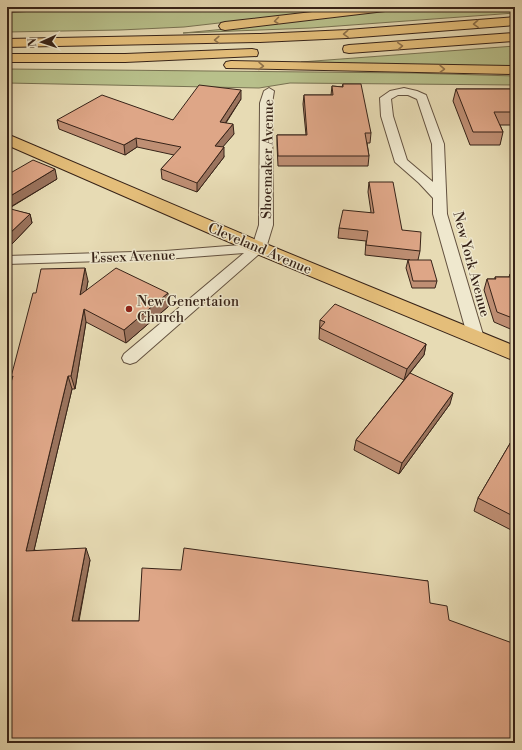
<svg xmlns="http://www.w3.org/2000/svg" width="522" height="750" viewBox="0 0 522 750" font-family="'Libre Bodoni',serif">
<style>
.green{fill:#b8c08b;stroke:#787252}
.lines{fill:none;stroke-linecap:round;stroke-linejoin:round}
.street-casing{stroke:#63513f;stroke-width:2}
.primary-casing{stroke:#372318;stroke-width:2}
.highway-casing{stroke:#372318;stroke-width:2}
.street{fill:#efe8ce;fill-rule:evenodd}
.primary{fill:#e4be7a;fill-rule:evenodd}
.highway{fill:#e4be7a;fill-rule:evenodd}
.wall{fill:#bf8f74;stroke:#372318}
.shaded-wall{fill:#9b745e;stroke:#372318}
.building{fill:#dea687;stroke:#372318}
.oneway{stroke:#8e7049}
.poi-dot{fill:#8f2418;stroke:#efe8ce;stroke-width:1.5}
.labels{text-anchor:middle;stroke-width:3;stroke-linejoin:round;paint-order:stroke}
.street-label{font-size:14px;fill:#372318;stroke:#efe8ce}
.poi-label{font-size:14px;fill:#372318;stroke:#efe8ce;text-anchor:start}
</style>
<rect width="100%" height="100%" fill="#e7dbb4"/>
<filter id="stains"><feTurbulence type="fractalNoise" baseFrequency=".005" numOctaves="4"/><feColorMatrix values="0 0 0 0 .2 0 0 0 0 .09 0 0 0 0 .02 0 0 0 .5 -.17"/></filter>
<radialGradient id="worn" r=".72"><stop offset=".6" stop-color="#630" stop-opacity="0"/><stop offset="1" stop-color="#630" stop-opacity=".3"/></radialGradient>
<path class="green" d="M251 7H359L184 27 120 30 7 32V13C88 5 170 12 251 7Z
M409 7H515V13L311 28 183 33 247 27Z
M515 46V66L302 64 301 62Z
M7 69 412 73 515 76V85L290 83 259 88 7 83Z"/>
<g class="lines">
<defs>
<path id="street" d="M269 88 274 91 272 103 273 225 266 248 136 362 130 364 124 362 122 358 124 354 244 253 165 259 7 264V256L165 251 253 244 259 225 260 103 264 91Z
M404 88 417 91 426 95 444 144 447 214 484 338 482 342 476 344 470 342 468 338 433 214V198L419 183 395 162 381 116 380 98 390 91ZM398 95H408L417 99 432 144 433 182 407 160 393 116 391 99Z"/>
<path id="primary" d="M7 134 266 244 515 346V361L252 252 7 145Z"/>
<path id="highway" d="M355 7H391L389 9 385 11 225 30 221 29 219 26 221 23 225 22Z
M515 17V25L347 38 260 42 7 47V39L260 34 347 30Z
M515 33V41L349 53 344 52 343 49 344 46 349 45Z
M252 49 257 50 258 53 257 56 125 62H7V54H125Z
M231 61 515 66V74L226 68 224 65 226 62Z"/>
</defs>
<use href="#street" class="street-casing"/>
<use href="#primary" class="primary-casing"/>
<use href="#highway" class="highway-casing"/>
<use href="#street" class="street"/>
<use href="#primary" class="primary"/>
<use href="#highway" class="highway"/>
</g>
<path class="wall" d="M343 84 371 133 370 143H367L369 156 368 166H278L277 145V135H306L303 104 304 95H331L332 86 342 87Z
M456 89H515V125H500L503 132 500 145H470L453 101Z
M241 99 226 123 234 134 222 147 224 157 197 192 162 179 161 169 174 155 137 147 125 155 59 129 57 120H173Z
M7 175 57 179 8 209 30 214 32 223 12 244 7 243Z
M369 182 402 230 420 251 418 260 437 281 435 288H412L406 268 408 260H410L365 255 366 241 338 238 339 228 371 212 368 192Z
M510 274H515V331L494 322 484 290 487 279H495V277H509Z
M88 281 86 291 169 306 126 343 86 322 75 389H72L34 550 90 560 79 621H139L181 570 428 581 7 743 12 379 36 293Z
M320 320 426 344 424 355 410 373 450 404 399 474 354 450 356 440 404 380 319 339Z
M515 435V532L474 511 478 498Z"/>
<path class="shaded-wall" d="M241 90V99L220 131V122Z
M233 124 234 134 216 155 215 146Z
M136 138 137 147 125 155 124 145Z
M224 147V157L197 192V183Z
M55 169 57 179 7 209V198Z
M30 214 32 223 12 244 9 234Z
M85 268 88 281 83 308 80 295Z
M168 293 169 306 126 343 124 330Z
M84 309 86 322 75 389 71 376Z
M426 344 424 355 404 380 407 369Z
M68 376 72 389 31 563 26 551Z
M453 393 450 404 399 474 402 463Z
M86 548 90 560 76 633 72 621Z"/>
<path class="building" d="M343 84H361L371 133H365L369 156H278L277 135H307L304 95H333L332 86 343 87Z
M199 85 241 90 220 122 233 124 215 146 224 147 197 183 161 169 181 147 136 138 124 145 57 120 102 95 173 120Z
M456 89H515V112H494L503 132H473Z
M33 160 55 169 7 198V175Z
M369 182H393L402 230 421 232 420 251 366 245 368 231 339 228 343 210 374 213Z
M7 208 30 214 9 234H7Z
M408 260H431L437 281H413Z
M85 268 80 295 116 268 168 293 124 330 84 309 71 376H68L26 551 86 548 72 621H139L142 568 181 570 184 548 428 581 430 603 447 606 449 620 515 644V743H7V395L13 376 11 377 33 293H36L41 269Z
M510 274H515V319L497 312 487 279H496L495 277H511Z
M335 304 426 344 407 369 320 328 325 322 320 320Z
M410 373 453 393 402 463 356 440Z
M515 435V517L478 498Z"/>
<defs><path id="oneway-chevron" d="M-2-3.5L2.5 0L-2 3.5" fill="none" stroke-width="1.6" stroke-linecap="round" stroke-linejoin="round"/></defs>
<g class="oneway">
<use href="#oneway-chevron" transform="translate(277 21) rotate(173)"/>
<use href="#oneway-chevron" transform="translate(476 24) rotate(176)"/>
<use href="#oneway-chevron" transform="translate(346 34) rotate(176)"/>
<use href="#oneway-chevron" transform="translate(217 40) rotate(178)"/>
<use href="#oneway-chevron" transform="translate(400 46) rotate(-4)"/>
<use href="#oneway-chevron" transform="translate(261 66) rotate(1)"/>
<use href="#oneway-chevron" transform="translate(442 69) rotate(1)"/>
</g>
<circle class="poi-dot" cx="129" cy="309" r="4"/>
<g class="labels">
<g class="street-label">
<text transform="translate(267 159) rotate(-89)" y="5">Shoemaker Avenue</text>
<text transform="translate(260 248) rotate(23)" y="5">Cleveland Avenue</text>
<text transform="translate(133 256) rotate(-2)" y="5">Essex Avenue</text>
<text transform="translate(472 264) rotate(75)" y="5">New York Avenue</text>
</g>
<g class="poi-label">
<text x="137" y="306">New Genertaion<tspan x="137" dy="16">Church</tspan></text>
</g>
</g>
<rect width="522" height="750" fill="none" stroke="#e7dbb4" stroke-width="24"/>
<rect x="8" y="8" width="506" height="734" fill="none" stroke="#372318" stroke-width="2"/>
<rect x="12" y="12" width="498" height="726" fill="none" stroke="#372318"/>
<g transform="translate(42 42) rotate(267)" stroke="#efe8ce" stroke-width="3" paint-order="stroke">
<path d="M0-3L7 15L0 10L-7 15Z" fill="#372318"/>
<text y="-6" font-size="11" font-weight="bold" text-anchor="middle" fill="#372318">N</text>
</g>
<rect width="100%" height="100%" filter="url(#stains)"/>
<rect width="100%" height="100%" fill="url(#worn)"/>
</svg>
